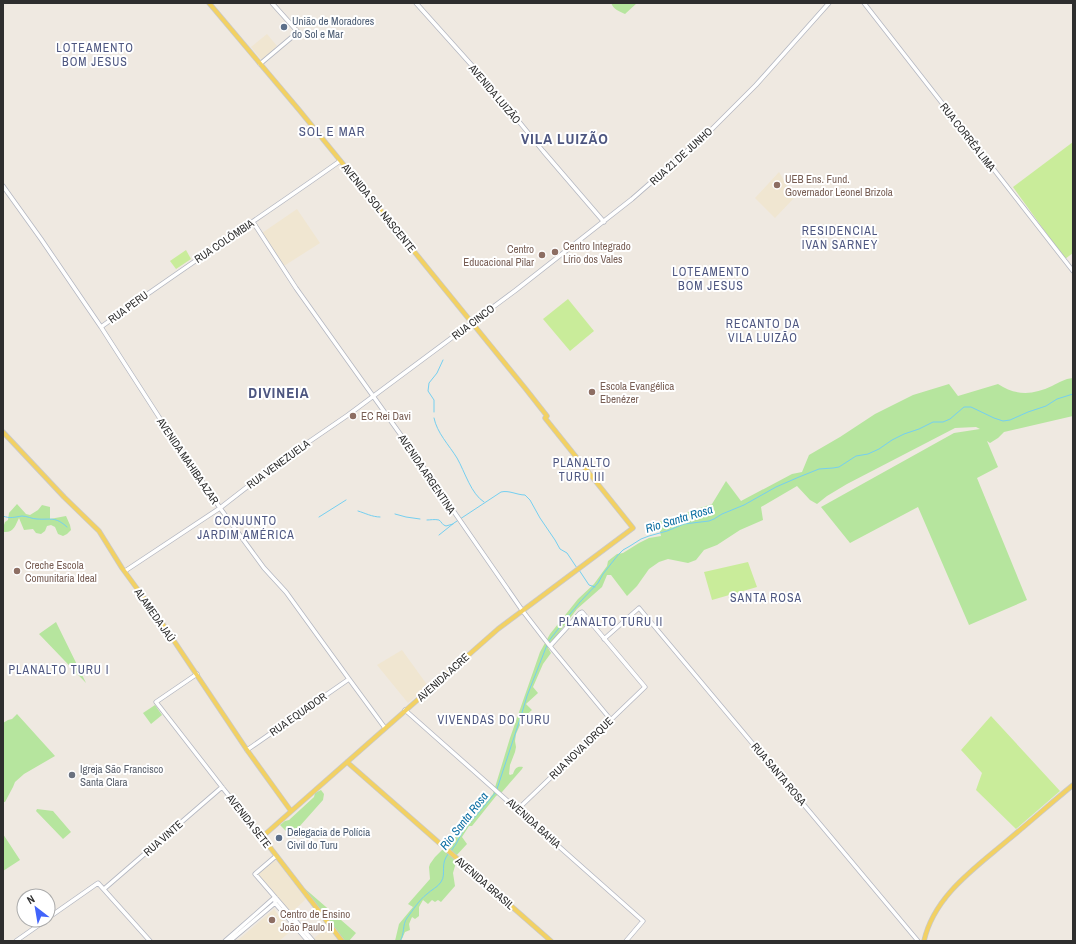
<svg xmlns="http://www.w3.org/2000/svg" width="1076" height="944" viewBox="0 0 1076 944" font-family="'Archivo Narrow',sans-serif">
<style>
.education{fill:#f0e6d1}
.green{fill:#b6e59e}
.pitch{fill:#c9ec9a}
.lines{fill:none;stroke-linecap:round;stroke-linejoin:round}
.stream{stroke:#75cff0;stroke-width:1}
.minor-casing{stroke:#b4b7c1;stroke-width:5}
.major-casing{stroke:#c9c9c9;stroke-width:5.5}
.minor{stroke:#fff;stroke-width:3.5}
.major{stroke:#f2d163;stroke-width:4}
.service-dot{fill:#5c6f8a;stroke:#fff;stroke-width:1.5}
.education-dot{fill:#8d6e63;stroke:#fff;stroke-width:1.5}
.worship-dot{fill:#6b7280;stroke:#fff;stroke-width:1.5}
.labels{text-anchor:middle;stroke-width:4;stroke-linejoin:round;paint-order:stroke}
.service-label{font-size:11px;fill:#4e5e75;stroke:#fff;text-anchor:start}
.street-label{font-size:11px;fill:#2e2e2e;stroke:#fff}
.education-label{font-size:11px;fill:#785e54;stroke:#fff;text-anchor:start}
.worship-label{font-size:11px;fill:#5b616d;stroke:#fff;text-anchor:start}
.neighbourhood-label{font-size:12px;letter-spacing:1px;fill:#4d5680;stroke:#fff}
.water-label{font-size:12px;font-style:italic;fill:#0d6fa3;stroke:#fff}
.quarter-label{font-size:13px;letter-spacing:1px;fill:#4d5680;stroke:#fff}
.district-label{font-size:15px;font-weight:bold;letter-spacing:1px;fill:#4d5680;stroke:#fff}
</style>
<rect width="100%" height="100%" fill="#efe9e1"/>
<path class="education" d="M267 34 277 46 262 60 251 47Z
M779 172 794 198 775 218 755 198Z
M297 209 320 243 284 266 262 233Z
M402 650 428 686 408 703 377 665Z
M276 860 306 899 291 913 258 874Z
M274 909 291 931 279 941H237Z
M328 927 338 941H315L313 939Z"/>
<path class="green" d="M611 3H637L625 14C619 11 614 10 611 3Z
M1073 378V416L1004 432 998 438 990 443 987 441 998 467 977 478 1027 600 969 625 918 507 850 543 821 507 954 433 980 429 976 427 955 428 847 484 827 496 817 504 810 500 797 486 761 507 763 520 740 530 717 545 704 550 696 560 688 563 668 559 659 562 649 569 637 586 627 596 611 575H607L602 587 577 609 551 643 548 648 551 653 543 664 533 687 538 693 526 704 532 710 523 718 516 734 515 741 516 747 515 752 510 765 509 774 510 775 513 774C515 768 517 766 523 767L522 769 502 792 496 796 472 826H469L462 837 467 844 454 858 455 866 453 873 455 886 441 902 438 900 435 902 432 900 428 904 423 900 419 907V916L415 919 412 917 409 924 410 930 405 932 401 941H395L399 924 413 907 408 904 430 879 429 867 430 864 435 857 442 850 446 842 452 840 458 834 463 825 471 820 493 794 510 738 540 652 550 634 578 599 594 584 607 566 608 561 617 554 623 553 639 543 649 538 661 536 658 522 712 504 726 481 741 501 792 474 802 472 809 455 840 437 875 414 913 395 949 384 958 396 998 384C1016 396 1033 395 1052 386 1060 382 1064 379 1073 378Z
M17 504 26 514 30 515 38 510 42 505 50 507V519L66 516 70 525 71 530 67 534 63 536 58 534 55 527 51 525 47 526 45 531 41 534 36 533 33 529 24 530 19 518C15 526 14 533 3 532V525H4L5 522 8 520 9 513Z
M56 622 86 683 39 634Z
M155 705 162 715 151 724 143 713Z
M17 714 55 756 24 774 15 782 13 787 5 802H3V723L8 720 12 719Z
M321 790 324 794 323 800 291 836 280 825 285 821 289 820 314 797 315 793Z
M37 809 53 811 71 832 63 839 36 811Z
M3 834 20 860 3 871Z
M303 887 356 933 349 941H345Z"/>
<path class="pitch" d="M1073 142V253L1065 259 1013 187Z
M186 250 191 259 176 269 170 261Z
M568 299 594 331 570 351 543 319Z
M748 562 757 587 712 600 704 572Z
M991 716 1060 791 1016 829 976 790 982 773 961 750Z"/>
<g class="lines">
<path class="stream" d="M434 412V400L428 391 429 383 437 373 443 360
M434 418C437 433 449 445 457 458 465 472 471 494 484 502
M358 511C365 513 372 517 380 517
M395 514 406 517 420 519
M3 516C10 519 15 517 22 516 27 516 32 519 37 519 51 520 55 516 67 527
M319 517 346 500
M427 520C430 520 435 519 439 520 442 522 442 525 446 526L453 524
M439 535 454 523 501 492C509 490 517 495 525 495L530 500 540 518 555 540 560 549 567 553 577 568
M579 570 589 585 595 587
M548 642 555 633 566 619 580 602 598 583 603 574 618 555 623 550 630 546 641 539 649 536 667 531 684 524 709 521 714 519 722 514 744 505 776 487 799 477 819 469 833 468 839 467 856 456 868 454 879 449 892 440 904 434 919 429 933 422H943L950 419 964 407H971L994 418 1003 421 1010 420 1028 412 1046 406 1057 399 1073 394
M497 789 521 716 527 696 547 645
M451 851 456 844 463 831 496 792
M400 941C405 934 402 925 407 918 413 910 419 900 427 894 431 890 438 887 441 882 447 873 439 864 449 853"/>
<defs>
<path id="minor" d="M416 3 485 80 543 151 604 222
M864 3 1073 271
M260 64 298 32 272 3
M3 186 41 239 101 327 159 417 220 508 264 568 286 592 349 679 385 728
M253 222 296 288 403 438 522 610 549 645 611 720
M101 327C180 270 261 217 340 161
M125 571 220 508 278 463 348 415 516 290 632 199 711 130 756 85 829 3
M604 639 639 608 918 941
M197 674 156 702 222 787 262 837
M405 710 643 921 626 941
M247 750 349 679
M518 809 645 687 582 612 580 613 550 646
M276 856 255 874 313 941
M104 889 222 787
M275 900V903L308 941
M48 918 98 883 150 941
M16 941 46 920
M225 941 275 897
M230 941 275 903"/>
<path id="major" d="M209 3 300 111 525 388 547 416 545 418 633 528 498 629 262 837 342 941
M3 432 64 497 99 531 122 568 160 620 247 750 291 811
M347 762 551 941
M924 941C934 896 975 868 1008 840 1030 822 1051 803 1073 785"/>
</defs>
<use href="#minor" class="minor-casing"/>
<use href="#major" class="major-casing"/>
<use href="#minor" class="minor"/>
<use href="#major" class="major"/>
</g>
<g class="service-dot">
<circle cx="284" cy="27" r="4"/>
<circle cx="279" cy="838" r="4"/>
</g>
<g class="education-dot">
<circle cx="777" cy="185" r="4"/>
<circle cx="555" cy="252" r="4"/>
<circle cx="542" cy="255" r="4"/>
<circle cx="592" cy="392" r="4"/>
<circle cx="353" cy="416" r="4"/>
<circle cx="17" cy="571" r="4"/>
<circle cx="272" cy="920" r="4"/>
</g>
<circle class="worship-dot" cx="72" cy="775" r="4"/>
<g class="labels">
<g class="service-label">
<text x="292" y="25">União de Moradores<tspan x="292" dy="13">do Sol e Mar</tspan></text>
<text x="287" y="836">Delegacia de Polícia<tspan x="287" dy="13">Civil do Turu</tspan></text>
</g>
<g class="street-label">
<text transform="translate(495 94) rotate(50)" y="4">AVENIDA LUIZÃO</text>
<text transform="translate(968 137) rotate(52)" y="4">RUA CORRÊA LIMA</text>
<text transform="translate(681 156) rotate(-42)" y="4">RUA 21 DE JUNHO</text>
<text transform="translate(379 208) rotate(51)" y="4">AVENIDA SOL NASCENTE</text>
<text transform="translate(224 241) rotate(-34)" y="4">RUA COLÔMBIA</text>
<text transform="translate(128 307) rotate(-36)" y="4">RUA PERU</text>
<text transform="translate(473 322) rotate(-37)" y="4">RUA CINCO</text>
<text transform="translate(188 461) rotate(56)" y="4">AVENIDA MAHIBA AZAR</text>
<text transform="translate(278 464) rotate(-36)" y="4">RUA VENEZUELA</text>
<text transform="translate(427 474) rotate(56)" y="4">AVENIDA ARGENTINA</text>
<text transform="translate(155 615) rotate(55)" y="4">ALAMEDA JAÚ</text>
<text transform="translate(443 677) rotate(-42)" y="4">AVENIDA ACRE</text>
<text transform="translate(298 714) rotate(-35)" y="4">RUA EQUADOR</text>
<text transform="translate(581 748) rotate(-44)" y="4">RUA NOVA IORQUE</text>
<text transform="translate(779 774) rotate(50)" y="4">RUA SANTA ROSA</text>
<text transform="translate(249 821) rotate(52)" y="4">AVENIDA SETE</text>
<text transform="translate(534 823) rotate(42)" y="4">AVENIDA BAHIA</text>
<text transform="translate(163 838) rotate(-41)" y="4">RUA VINTE</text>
<text transform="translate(485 883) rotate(41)" y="4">AVENIDA BRASIL</text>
</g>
<g class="education-label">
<text x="785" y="183">UEB Ens. Fund.<tspan x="785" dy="13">Governador Leonel Brizola</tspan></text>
<text x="563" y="250">Centro Integrado<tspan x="563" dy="13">Lírio dos Vales</tspan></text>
<text x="534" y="253" text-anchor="end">Centro<tspan x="534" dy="13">Educacional Pilar</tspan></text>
<text x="600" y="390">Escola Evangélica<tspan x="600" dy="13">Ebenézer</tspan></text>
<text x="361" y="420">EC Rei Davi</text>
<text x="25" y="569">Creche Escola<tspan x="25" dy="13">Comunitaria Ideal</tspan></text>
<text x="280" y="918">Centro de Ensino<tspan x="280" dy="13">João Paulo II</tspan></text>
</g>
<g class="worship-label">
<text x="80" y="773">Igreja São Francisco<tspan x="80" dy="13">Santa Clara</tspan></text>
</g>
<g class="neighbourhood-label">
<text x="95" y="52">LOTEAMENTO<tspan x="95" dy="14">BOM JESUS</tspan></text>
<text x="840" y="235">RESIDENCIAL<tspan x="840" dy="14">IVAN SARNEY</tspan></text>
<text x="711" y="276">LOTEAMENTO<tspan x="711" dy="14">BOM JESUS</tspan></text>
<text x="763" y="328">RECANTO DA<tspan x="763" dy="14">VILA LUIZÃO</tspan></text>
<text x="582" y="467">PLANALTO<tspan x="582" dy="14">TURU III</tspan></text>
<text x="246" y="525">CONJUNTO<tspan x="246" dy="14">JARDIM AMÉRICA</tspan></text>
<text x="766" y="602">SANTA ROSA</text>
<text x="611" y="626">PLANALTO TURU II</text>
<text x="59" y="674">PLANALTO TURU I</text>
<text x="494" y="724">VIVENDAS DO TURU</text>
</g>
<g class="water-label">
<text transform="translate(679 519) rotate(-17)" y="4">Rio Santa Rosa</text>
<text transform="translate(464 821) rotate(-52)" y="4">Rio Santa Rosa</text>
</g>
<g class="quarter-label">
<text x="332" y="136">SOL E MAR</text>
</g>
<g class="district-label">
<text x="565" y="144">VILA LUIZÃO</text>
<text x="279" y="398">DIVINEIA</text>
</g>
</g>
<rect width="1076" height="944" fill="none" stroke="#2e2e2e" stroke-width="8"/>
<g transform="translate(36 908) rotate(329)"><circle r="19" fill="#ffffff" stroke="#ababab"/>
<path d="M0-3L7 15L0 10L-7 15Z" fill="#4264fb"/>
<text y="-6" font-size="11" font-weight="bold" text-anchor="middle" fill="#2e2e2e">N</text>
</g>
</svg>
